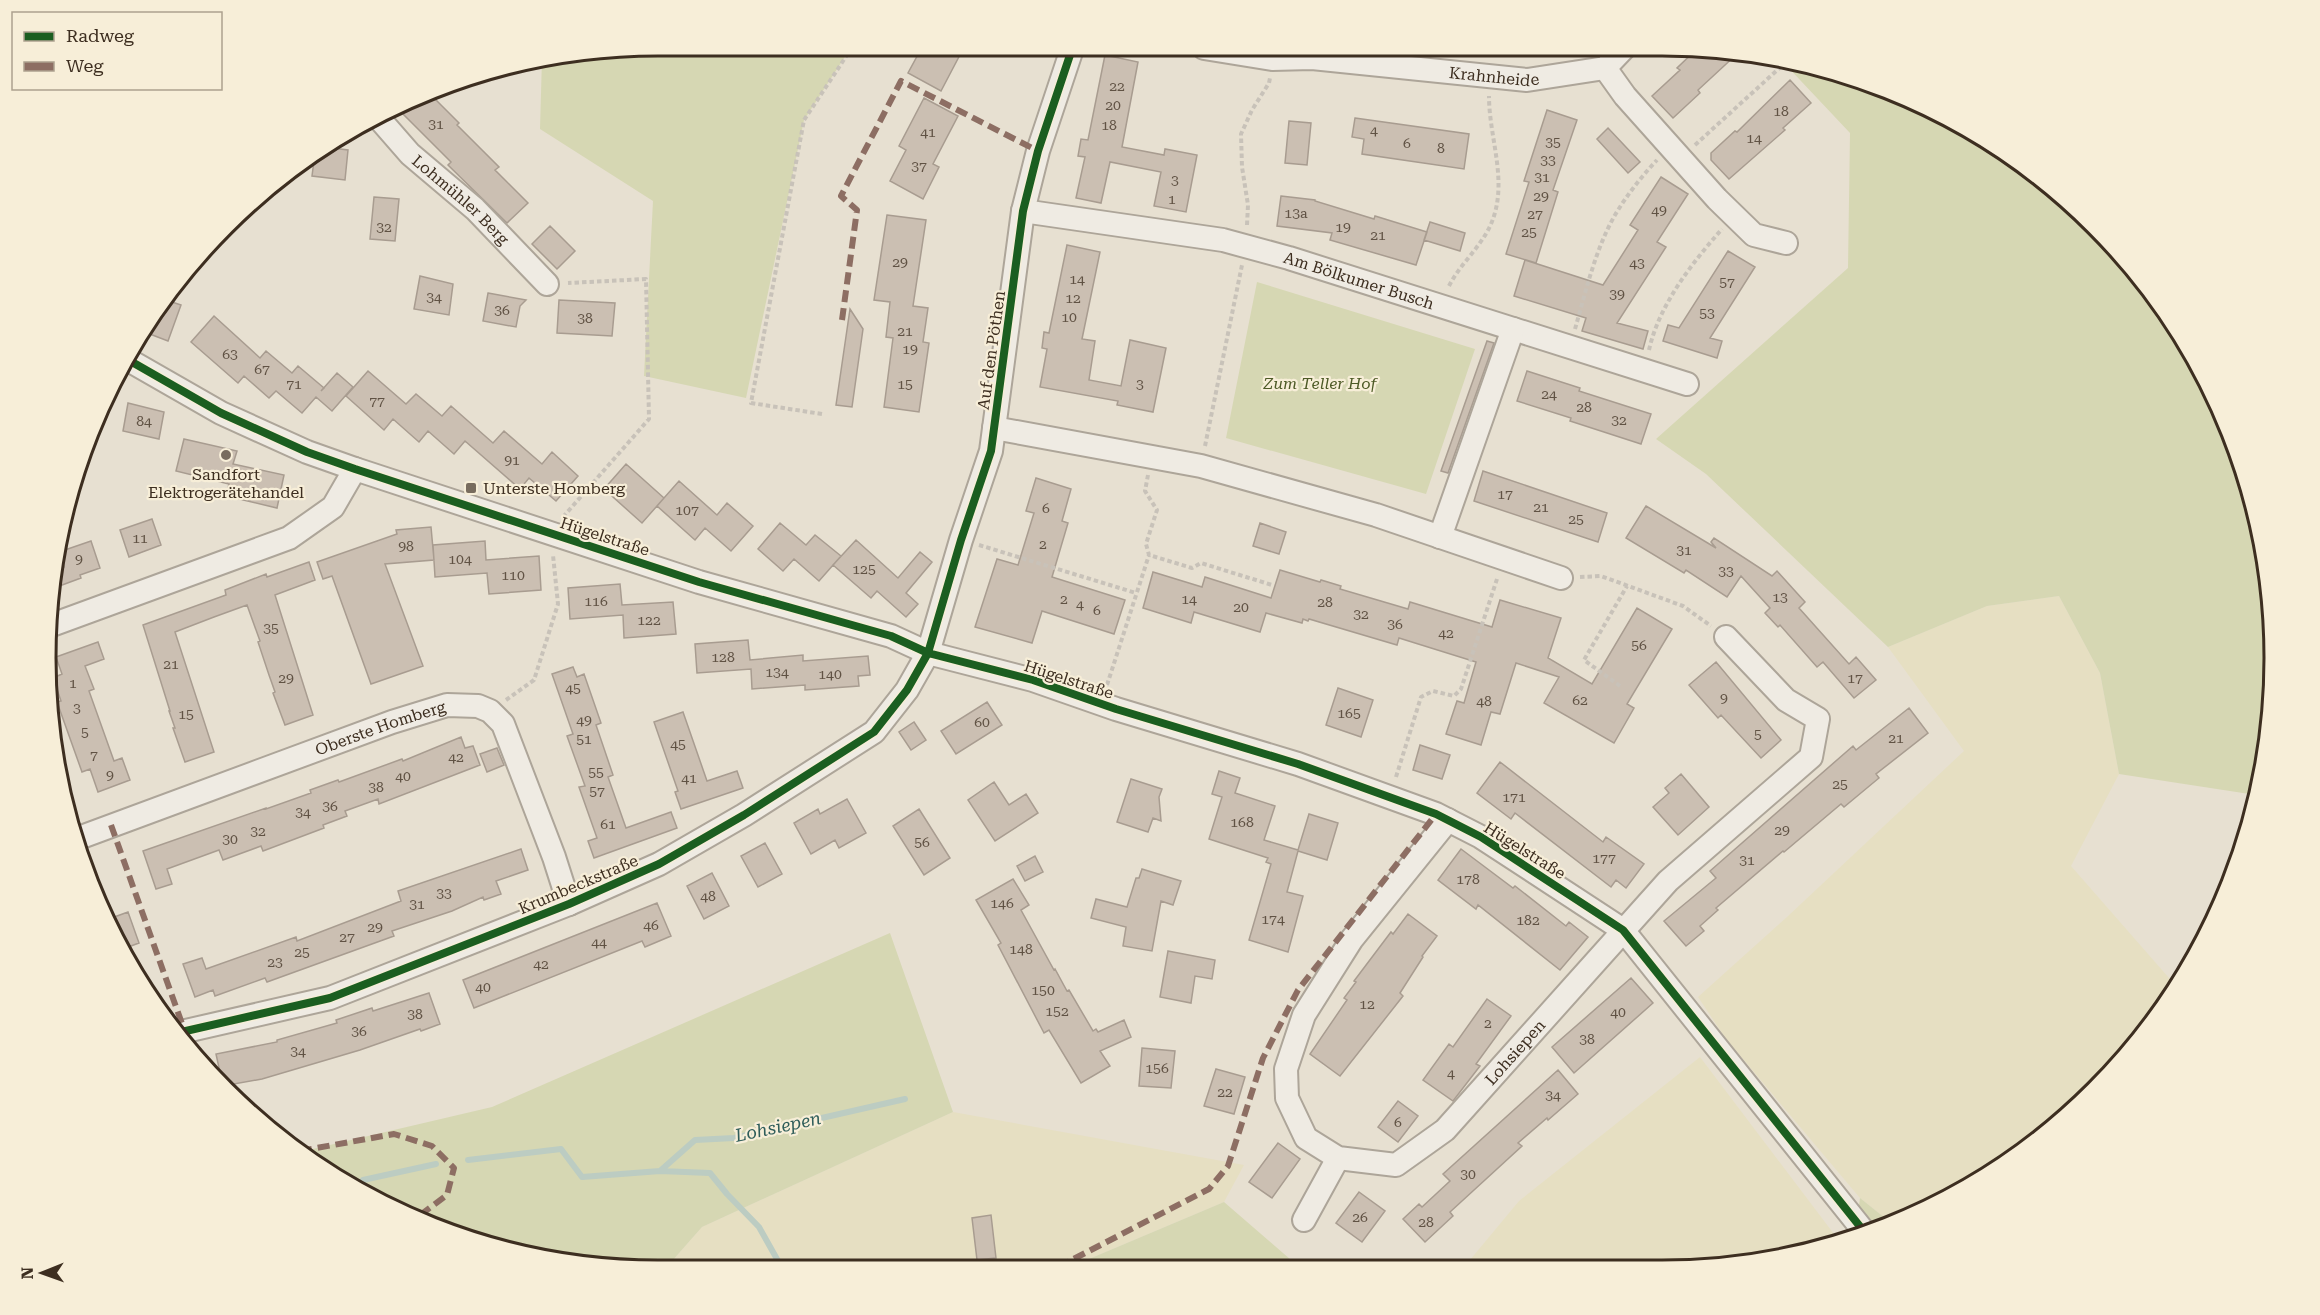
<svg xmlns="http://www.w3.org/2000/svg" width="2320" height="1315" viewBox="0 0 2320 1315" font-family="'Roboto Serif',serif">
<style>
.farmland{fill:#e6dfc2}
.green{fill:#d6d7b3}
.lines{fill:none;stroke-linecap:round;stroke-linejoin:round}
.stream{stroke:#bcccc2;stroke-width:6}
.building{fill:#cbbfb2;stroke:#a89c90;stroke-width:1.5}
.minor-casing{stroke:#ada599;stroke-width:26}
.path{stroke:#c8c2b9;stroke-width:4;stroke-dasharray:4.5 3;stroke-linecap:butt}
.minor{stroke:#efebe3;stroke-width:22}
.quiet{stroke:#8d6e63;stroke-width:6;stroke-dasharray:12 6;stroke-linecap:butt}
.cycleway-casing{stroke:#f7eed8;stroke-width:11}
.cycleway{stroke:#1b5e20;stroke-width:8}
.poi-dot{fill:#786c5e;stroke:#f7eed8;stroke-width:2}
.labels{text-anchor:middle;stroke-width:4.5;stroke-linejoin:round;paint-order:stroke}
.number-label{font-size:14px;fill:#605244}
.street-label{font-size:16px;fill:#3d2e20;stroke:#f7eed8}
.park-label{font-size:16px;font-style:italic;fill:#4d5a26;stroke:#f7eed8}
.poi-label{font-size:16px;fill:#3d2e20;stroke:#f7eed8}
.water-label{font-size:18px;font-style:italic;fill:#2f5d5a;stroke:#f7eed8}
.rim{fill:none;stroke:#3d2e20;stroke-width:3}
</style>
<rect width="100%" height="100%" fill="#e7e0d1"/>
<path class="farmland" d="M2059 596 2100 673 2119 774 2071 866 2176 986 2096 1090 2002 1167 1890 1222 1860 1198 1726 1039 1698 997 1787 917 1964 751 1888 647 1987 606Z
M1700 1057 1840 1242 1742 1265 1465 1266 1519 1201Z
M953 1112 1244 1165 1224 1202 1070 1267 665 1269 702 1227Z"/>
<path class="green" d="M850 49 804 120 746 398 644 376 653 201 540 129 542 58 577 50Z
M1784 63 1859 77 1969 127 2067 197 2149 285 2212 387 2254 499 2274 618 2270 738 2256 795 2119 774 2100 673 2059 596 1987 606 1888 647 1706 474 1656 439 1848 268 1850 133Z
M1257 282 1475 349 1426 494 1226 438Z
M890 933 953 1112 702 1227 665 1269H618L499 1249 351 1188 300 1152 492 1107Z
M1860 1198 1890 1222 1854 1239Z
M1224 1202 1298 1266 1070 1267Z"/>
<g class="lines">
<path class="stream" d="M468 1160 561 1149 582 1177 660 1171 695 1140 734 1138 905 1099
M660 1171 710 1173 727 1194 759 1227 782 1268
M355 1189 363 1180 436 1164"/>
</g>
<path class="building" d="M1700 46 1738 53 1698 90 1700 93 1673 118 1652 96 1680 70 1677 68Z
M921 49H963L941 91 908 73Z
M1105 55 1138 62 1122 147 1164 155 1165 149 1197 155 1186 212 1154 206 1161 172 1110 162 1101 203 1076 198 1085 157 1078 156 1081 139 1088 140Z
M1790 80 1811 103 1783 128 1785 130 1729 179 1711 160V153L1735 131 1737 132Z
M427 91 459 123 457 125 499 167 495 170 528 203 507 223 448 165 451 162 394 105Z
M924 98 958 116 933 164 939 167 923 199 890 181 906 150 899 146Z
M1547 110 1577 120 1553 190 1558 192 1536 263 1506 254 1529 182 1524 181Z
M1355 118 1469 134 1464 169 1362 154 1364 139 1352 137Z
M1289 121 1311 123 1307 165 1285 163Z
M1608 128 1640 162 1628 173 1597 139Z
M324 147 348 150 345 180 312 176 315 153Z
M1661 177 1688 194 1657 242 1666 247 1617 323 1648 331 1643 349 1582 331 1586 318 1514 296 1525 260 1603 285 1638 230 1630 225Z
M1281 196 1315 200V201L1374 219 1375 216 1427 232 1416 265 1330 240 1332 233 1277 226Z
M374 197 399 199 395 241 370 239Z
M887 215 926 220 913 306 928 308 923 342 929 343 919 412 884 407 893 338 886 337 890 302 874 300Z
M1430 222 1465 233 1460 251 1424 240Z
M550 226 575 251 557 269 532 244Z
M1067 245 1100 252 1082 339 1095 341 1089 380 1121 386 1130 340 1166 348 1153 412 1117 405 1118 401 1040 387 1047 349 1042 348 1044 332 1049 333Z
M1728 251 1755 267 1710 338 1722 341 1717 358 1663 341 1668 325 1679 328Z
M420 276 453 284 449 315 414 309Z
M488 293 526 300 520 306 516 327 483 321Z
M163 299 181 305 168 341 142 331 148 317Z
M559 300 615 303 612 336 557 333Z
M850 309 863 329 852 407 836 405Z
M214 316 260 358 266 351 292 373 298 366 324 388 321 391 337 373 353 387 332 411 316 397 302 413 276 391 269 398 244 376 238 383 191 342Z
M1487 341 1494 343 1448 473 1441 471Z
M368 371 406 404 416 394 442 416 451 406 493 443 504 431 542 464 552 452 578 476 556 501 529 478 520 489 465 441 454 454 428 431 419 442 393 419 384 430 346 396Z
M1527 371 1580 388 1579 391 1651 414 1641 444 1570 421 1571 418 1517 401Z
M128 403 164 412 159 439 123 431Z
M184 439 237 451 233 464 284 475 277 508 226 496 229 484 176 471Z
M626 464 664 498 679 481 717 515 727 503 753 526 731 551 705 528 695 540 657 506 664 498 642 523 604 489Z
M1483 471 1607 513 1598 542 1474 501Z
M1036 478 1071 489 1062 521 1068 523 1052 577 1125 600 1114 634 1042 611 1032 643 975 627 997 559 1018 565 1034 513 1026 511Z
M1646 506 1716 548 1711 542 1714 538 1772 576 1777 571 1805 602 1799 608 1849 664 1856 657 1876 680 1854 698 1823 662 1817 667 1780 625 1778 627 1765 613 1770 608 1741 576 1727 597 1686 570 1684 573 1626 538Z
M152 519 161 545 129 557 120 530Z
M780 523 806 545 815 535 841 556 819 581 794 559 783 571 758 549Z
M1260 523 1286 532 1279 554 1253 546Z
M431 527 434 560 385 564 423 666 371 684 332 576 323 579 317 562 397 534 396 530Z
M856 540 898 578 920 552 932 562 906 593 918 604 906 617 877 591 871 598 833 565Z
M91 541 100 568 80 575 81 578 54 588 50 577 52 571 64 567 59 552Z
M485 541 486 560 539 556 541 590 489 594 487 573 435 577 433 545Z
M309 562 315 580 275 595 313 715 285 725 273 693 275 692 269 675 258 642 260 641 247 605 214 617 175 632 214 752 185 762 173 728H175L169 711H170L143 625 226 595 225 590 266 574 267 577Z
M1280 570 1320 582 1321 580 1341 586 1340 589 1408 609 1410 602 1492 627 1500 600 1561 618 1548 658 1592 684 1637 608 1672 629 1627 704 1634 708 1614 743 1544 703 1559 677 1516 663 1500 714 1491 712 1481 745 1446 734 1457 701 1464 703 1476 662 1399 638 1397 645 1309 619 1308 621 1303 619 1302 623 1266 613 1260 632 1194 612 1191 623 1143 608 1153 572 1202 587 1205 577 1271 598Z
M620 584 622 605 673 602 676 634 624 638 623 615 570 619 568 588Z
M748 640 750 660 803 655V661L868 656 870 675 858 676 859 686 805 690V685L752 689 751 669 697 673 695 644Z
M98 642 104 659 85 666 94 689 89 691 114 761 122 758 130 780 98 792 90 769 82 772 57 702 61 701 53 678 62 674 56 657Z
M1716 662 1781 740 1761 758 1721 715 1718 718 1689 685Z
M573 667 577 677 584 674 601 723 596 725 613 775 608 777 626 828 671 812 677 828 594 858 588 841 597 838 579 787 585 786 567 736 573 734 552 674Z
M1338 688 1373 700 1361 737 1326 725Z
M987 702 1002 725 956 754 941 731Z
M1909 708 1928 733 1876 774 1879 778 1844 807 1841 804 1784 852 1783 851 1716 908 1718 910 1700 926 1704 931 1686 946 1664 921 1716 878 1710 871 1853 746 1856 750Z
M683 712 707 781 737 771 743 788 681 809 675 792 678 791 654 722Z
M914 722 926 740 911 750 899 732Z
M461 737 465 748 473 746 480 765 379 804 378 799 345 811 347 816 323 825 324 828 263 851 261 846 223 860 219 850 167 869 172 884 156 889 143 851 266 808V809L311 793 310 790 338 780 339 782 402 759 403 761Z
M1420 745 1450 755 1442 779 1413 770Z
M497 748 504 765 487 772 480 754Z
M1500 762 1603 842 1606 837 1644 864 1626 888 1616 880 1611 887 1515 813 1511 819 1477 793Z
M1219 771 1240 778 1235 793 1275 806 1264 840 1298 850 1309 814 1338 823 1327 860 1298 851 1287 892 1303 896 1288 952 1249 940 1271 864 1266 862 1268 858 1209 839 1222 797 1212 794Z
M1681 774 1709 807 1678 835 1653 807 1669 793 1665 788Z
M1131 779 1162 789 1159 797 1161 821 1153 818 1148 832 1117 822Z
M994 782 1009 805 1026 794 1038 813 995 841 968 800Z
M847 799 866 833 839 848 835 840 811 854 794 823 818 809 820 814Z
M919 809 950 858 924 875 893 826Z
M765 843 782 874 758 887 741 856Z
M521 849 528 870 496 881 501 894 484 900 483 897 452 911 392 931 394 936 267 982 265 978 215 996 213 990 195 997 183 964 202 958 206 969 296 937 297 941 401 901 398 891Z
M1461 849 1513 888 1515 886 1566 926 1569 922 1588 937 1560 970 1478 905 1476 909 1438 880Z
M1035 856 1043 872 1025 881 1017 866Z
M1142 869 1181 881 1173 905 1161 901 1152 951 1123 946 1126 927 1091 918 1096 899 1127 907 1136 878H1139Z
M712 873 729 906 704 919 687 886Z
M1013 879 1029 905 1021 910 1054 970 1055 969 1067 991 1069 990 1093 1031 1096 1029 1098 1032 1124 1020 1131 1037 1100 1051 1110 1066 1081 1083 1049 1030 1044 1033 998 945 1001 943 976 900Z
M657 903 671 936 645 947 642 941 474 1008 463 980Z
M128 912 139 943 120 950 106 920Z
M1408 914 1437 936 1422 956 1423 957 1400 993 1403 996 1340 1076 1310 1054 1347 1000 1344 998 1356 982 1354 981 1391 932 1393 934Z
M1168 951 1215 960 1212 979 1195 976 1191 1003 1160 997Z
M1631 978 1653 1003 1574 1073 1552 1047Z
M429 993 440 1024 421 1031 420 1029 360 1050 262 1079 223 1086 216 1054 277 1042V1040L337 1023 336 1020 372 1008 373 1011Z
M1487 999 1511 1016 1476 1064 1480 1066 1453 1101 1423 1080 1449 1044 1453 1047Z
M1142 1048 1175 1051 1171 1088 1139 1086Z
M1216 1069 1245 1077 1234 1114 1204 1106Z
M1558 1070 1578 1094 1548 1120 1547 1118 1518 1143 1522 1146 1450 1212 1453 1216 1425 1242 1403 1219 1419 1204 1422 1207 1450 1181 1443 1174Z
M1398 1101 1418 1116 1398 1142 1378 1127Z
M1278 1143 1300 1159 1272 1198 1249 1182Z
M1359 1192 1385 1211 1362 1242 1336 1223Z
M991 1215 996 1258 977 1260 972 1218Z"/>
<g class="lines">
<defs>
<g id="minor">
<path id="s1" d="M1204 48 1272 59 1312 58 1527 80 1605 68 1625 47"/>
<path d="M1605 68 1625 96 1717 199 1754 235 1786 243"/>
<path id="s2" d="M376 115 410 154 475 209 547 284"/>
<path id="s3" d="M1023 211 1223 240 1289 258 1687 384"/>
<path d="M125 358 221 413 307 452 355 469 699 582 891 636 928 653 1033 680 1116 709 1298 764 1436 814 1481 837 1623 930 1866 1234"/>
<path d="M994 428 1201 466 1376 515 1561 578"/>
<path d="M1440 537 1513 329"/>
<path d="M49 626 289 538 333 507 355 469"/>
<path id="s4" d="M1448 820 1352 939 1304 1015 1286 1069 1287 1098 1306 1138 1338 1158 1396 1165 1445 1130 1668 881 1811 757 1818 719 1786 700 1726 637"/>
<path id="s5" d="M76 839 392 722 447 705 478 706 490 711 503 724 554 857 569 904"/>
<path d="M177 1033 330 998 569 904 659 864 744 815 874 732 907 690 928 653 961 540 991 451 1023 211 1038 151 1072 49"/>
<path d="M1304 1220 1338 1158"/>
</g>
</defs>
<use href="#minor" class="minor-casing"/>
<path class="path" d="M1695 145 1785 63
M1247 225 1248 205 1242 167 1241 134 1252 110 1269 83 1270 78
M1449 286C1460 264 1481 247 1491 224 1509 182 1489 139 1489 96
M1575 329C1586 291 1595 250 1615 215 1627 195 1641 177 1657 160
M1649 350C1659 305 1692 263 1722 229
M822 414 751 403 804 120 851 49
M1205 446 1242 265
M1148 475 1145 491 1157 510 1146 544 1149 555 1192 568 1201 563 1272 585
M563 517 649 419 646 279 568 283
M979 545 1136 593
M1580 577 1601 576 1683 606 1711 626
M1107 685 1149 555
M1620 686 1584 660 1627 586
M506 700 534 680 558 604 553 555
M1396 777 1421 697 1433 691 1454 696 1461 689 1497 579"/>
<use href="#minor" class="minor"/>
<path class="quiet" d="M842 320 857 210 841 196 901 81 1038 151
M111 825 185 1032
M300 1151 394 1134 432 1146 454 1168 447 1195 419 1216
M1058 1267 1209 1189 1228 1166 1263 1058 1298 990 1436 814"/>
<defs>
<path id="cycleway" d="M125 358 221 413 307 452 355 469 699 582 891 636 928 653 1033 680 1116 709 1298 764 1436 814 1481 837 1623 930 1866 1234
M177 1033 330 998 569 904 659 864 744 815 874 732 907 690 928 653 961 540 991 451 1023 211 1038 151 1072 49"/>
</defs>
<use href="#cycleway" class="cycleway-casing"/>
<use href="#cycleway" class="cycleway"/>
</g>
<g class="poi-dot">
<circle cx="226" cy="455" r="6"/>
<rect x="465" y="482" width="12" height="12" rx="3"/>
</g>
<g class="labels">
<g class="number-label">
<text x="1117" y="91">22</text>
<text x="1113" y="110">20</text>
<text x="1781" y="116">18</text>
<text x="436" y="129">31</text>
<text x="1109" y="130">18</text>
<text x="1374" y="135">4</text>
<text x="928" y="137">41</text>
<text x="1754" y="143">14</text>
<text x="1553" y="147">35</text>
<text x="1407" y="148">6</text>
<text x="1441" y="153">8</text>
<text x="1548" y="165">33</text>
<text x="919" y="171">37</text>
<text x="1542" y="182">31</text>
<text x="1175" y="185">3</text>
<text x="1541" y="201">29</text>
<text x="1172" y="204">1</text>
<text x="1659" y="215">49</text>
<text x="1296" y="218">13a</text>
<text x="1535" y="219">27</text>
<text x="384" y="232">32</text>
<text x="1343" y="232">19</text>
<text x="1529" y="237">25</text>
<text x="1378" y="240">21</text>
<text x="900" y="267">29</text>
<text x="1637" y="268">43</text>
<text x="1077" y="284">14</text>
<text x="1727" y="287">57</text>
<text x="1617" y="299">39</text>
<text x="434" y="302">34</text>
<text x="1073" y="303">12</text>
<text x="502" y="315">36</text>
<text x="1707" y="318">53</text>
<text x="1069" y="322">10</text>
<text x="585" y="323">38</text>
<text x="905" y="336">21</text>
<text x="910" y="354">19</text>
<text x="230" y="359">63</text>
<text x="262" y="374">67</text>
<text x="294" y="389">71</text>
<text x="905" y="389">15</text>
<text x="1140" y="389">3</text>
<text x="1549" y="399">24</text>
<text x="377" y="406">77</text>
<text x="1584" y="412">28</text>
<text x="1619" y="425">32</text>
<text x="144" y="426">84</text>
<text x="512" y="465">91</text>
<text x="1505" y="499">17</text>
<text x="1541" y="512">21</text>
<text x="1046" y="513">6</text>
<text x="687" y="515">107</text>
<text x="1576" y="524">25</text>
<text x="140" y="543">11</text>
<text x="1043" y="549">2</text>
<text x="406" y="551">98</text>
<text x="1684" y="555">31</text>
<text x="79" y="564">9</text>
<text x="460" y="564">104</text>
<text x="864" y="574">125</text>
<text x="1726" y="576">33</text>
<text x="513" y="580">110</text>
<text x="1780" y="602">13</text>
<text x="1064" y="604">2</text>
<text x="1189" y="604">14</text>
<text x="596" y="606">116</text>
<text x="1325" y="607">28</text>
<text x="1080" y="609">4</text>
<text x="1241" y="612">20</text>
<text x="1097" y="615">6</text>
<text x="1361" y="619">32</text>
<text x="649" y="625">122</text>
<text x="1395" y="629">36</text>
<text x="271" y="633">35</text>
<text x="1446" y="638">42</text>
<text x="1639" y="650">56</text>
<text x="723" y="662">128</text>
<text x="171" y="669">21</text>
<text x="777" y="677">134</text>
<text x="830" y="679">140</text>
<text x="286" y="683">29</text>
<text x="1855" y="683">17</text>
<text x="73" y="688">1</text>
<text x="573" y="693">45</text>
<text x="1724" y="703">9</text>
<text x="1580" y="705">62</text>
<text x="1484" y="706">48</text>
<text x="77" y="713">3</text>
<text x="1349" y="718">165</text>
<text x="186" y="719">15</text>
<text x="584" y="725">49</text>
<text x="982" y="727">60</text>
<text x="85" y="737">5</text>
<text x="1758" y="739">5</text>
<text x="1896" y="743">21</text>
<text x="584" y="744">51</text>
<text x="678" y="749">45</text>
<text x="94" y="760">7</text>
<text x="456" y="762">42</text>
<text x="596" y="777">55</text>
<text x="110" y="780">9</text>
<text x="403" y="781">40</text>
<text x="689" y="783">41</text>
<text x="1840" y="789">25</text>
<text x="376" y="792">38</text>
<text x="597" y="796">57</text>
<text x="1514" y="802">171</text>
<text x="330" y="811">36</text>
<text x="303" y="817">34</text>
<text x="1242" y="827">168</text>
<text x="608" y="829">61</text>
<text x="1782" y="835">29</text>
<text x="258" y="836">32</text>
<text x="230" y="844">30</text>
<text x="922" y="847">56</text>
<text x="1604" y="863">177</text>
<text x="1747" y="865">31</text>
<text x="1468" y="884">178</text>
<text x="444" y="898">33</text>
<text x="708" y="901">48</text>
<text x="1002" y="908">146</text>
<text x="417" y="909">31</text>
<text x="1273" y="924">174</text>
<text x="1528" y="925">182</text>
<text x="651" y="930">46</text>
<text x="375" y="932">29</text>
<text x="347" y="942">27</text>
<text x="599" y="947">44</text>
<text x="1021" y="954">148</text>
<text x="302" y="957">25</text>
<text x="275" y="967">23</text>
<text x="541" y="969">42</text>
<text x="483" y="992">40</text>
<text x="1043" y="995">150</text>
<text x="1367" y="1009">12</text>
<text x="1057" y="1016">152</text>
<text x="1618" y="1017">40</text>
<text x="415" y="1019">38</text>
<text x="1488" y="1028">2</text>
<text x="359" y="1036">36</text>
<text x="1587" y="1044">38</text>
<text x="298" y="1056">34</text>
<text x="1157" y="1073">156</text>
<text x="1451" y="1078">4</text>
<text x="1225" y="1097">22</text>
<text x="1553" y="1100">34</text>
<text x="1398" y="1127">6</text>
<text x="1468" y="1179">30</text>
<text x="1360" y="1222">26</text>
<text x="1426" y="1227">28</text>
</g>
<g class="street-label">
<text dy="6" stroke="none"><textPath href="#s1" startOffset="292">Krahnheide</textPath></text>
<text dy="6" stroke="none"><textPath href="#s2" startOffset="120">Lohmühler Berg</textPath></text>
<text dy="6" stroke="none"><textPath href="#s3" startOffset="344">Am Bölkumer Busch</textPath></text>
<text transform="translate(991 350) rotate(-82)" y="6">Auf den Pöthen</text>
<text transform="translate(605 536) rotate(18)" y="6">Hügelstraße</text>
<text transform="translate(1069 679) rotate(18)" y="6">Hügelstraße</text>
<text dy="6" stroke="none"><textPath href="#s5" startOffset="324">Oberste Homberg</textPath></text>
<text transform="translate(1525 850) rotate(32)" y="6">Hügelstraße</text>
<text transform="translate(578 884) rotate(-23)" y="6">Krumbeckstraße</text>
<text dy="6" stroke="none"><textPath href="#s4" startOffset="634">Lohsiepen</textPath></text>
</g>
<g class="park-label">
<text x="1320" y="389">Zum Teller Hof</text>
</g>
<g class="poi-label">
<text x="226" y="480">Sandfort<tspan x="226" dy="18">Elektrogerätehandel</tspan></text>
<text x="483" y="494" text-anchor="start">Unterste Homberg</text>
</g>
<g class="water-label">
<text transform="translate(778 1127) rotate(-12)" y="6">Lohsiepen</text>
</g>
</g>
<path d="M0 0H2320V1315H0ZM658 56H1662A602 602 0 0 1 2264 658V658A602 602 0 0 1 1662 1260H658A602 602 0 0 1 56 658V658A602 602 0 0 1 658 56Z" fill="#f7eed8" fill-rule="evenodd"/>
<path class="rim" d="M658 56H1662A602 602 0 0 1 2264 658V658A602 602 0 0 1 1662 1260H658A602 602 0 0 1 56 658V658A602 602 0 0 1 658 56Z"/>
<rect x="12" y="12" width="210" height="78" fill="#f7eed8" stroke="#ada18e" stroke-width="1.5"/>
<rect x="24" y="32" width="30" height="9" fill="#1b5e20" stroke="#ada18e" stroke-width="1.5"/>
<text x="66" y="42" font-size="18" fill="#3d2e20">Radweg</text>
<rect x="24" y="62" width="30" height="9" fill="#8d6e63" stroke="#ada18e" stroke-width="1.5"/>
<text x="66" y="72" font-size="18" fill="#3d2e20">Weg</text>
<g transform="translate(42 1273) rotate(269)" stroke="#f7eed8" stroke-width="4.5" paint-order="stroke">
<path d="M0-4.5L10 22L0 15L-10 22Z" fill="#3d2e20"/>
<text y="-9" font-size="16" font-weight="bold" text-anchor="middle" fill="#3d2e20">N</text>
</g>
</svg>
